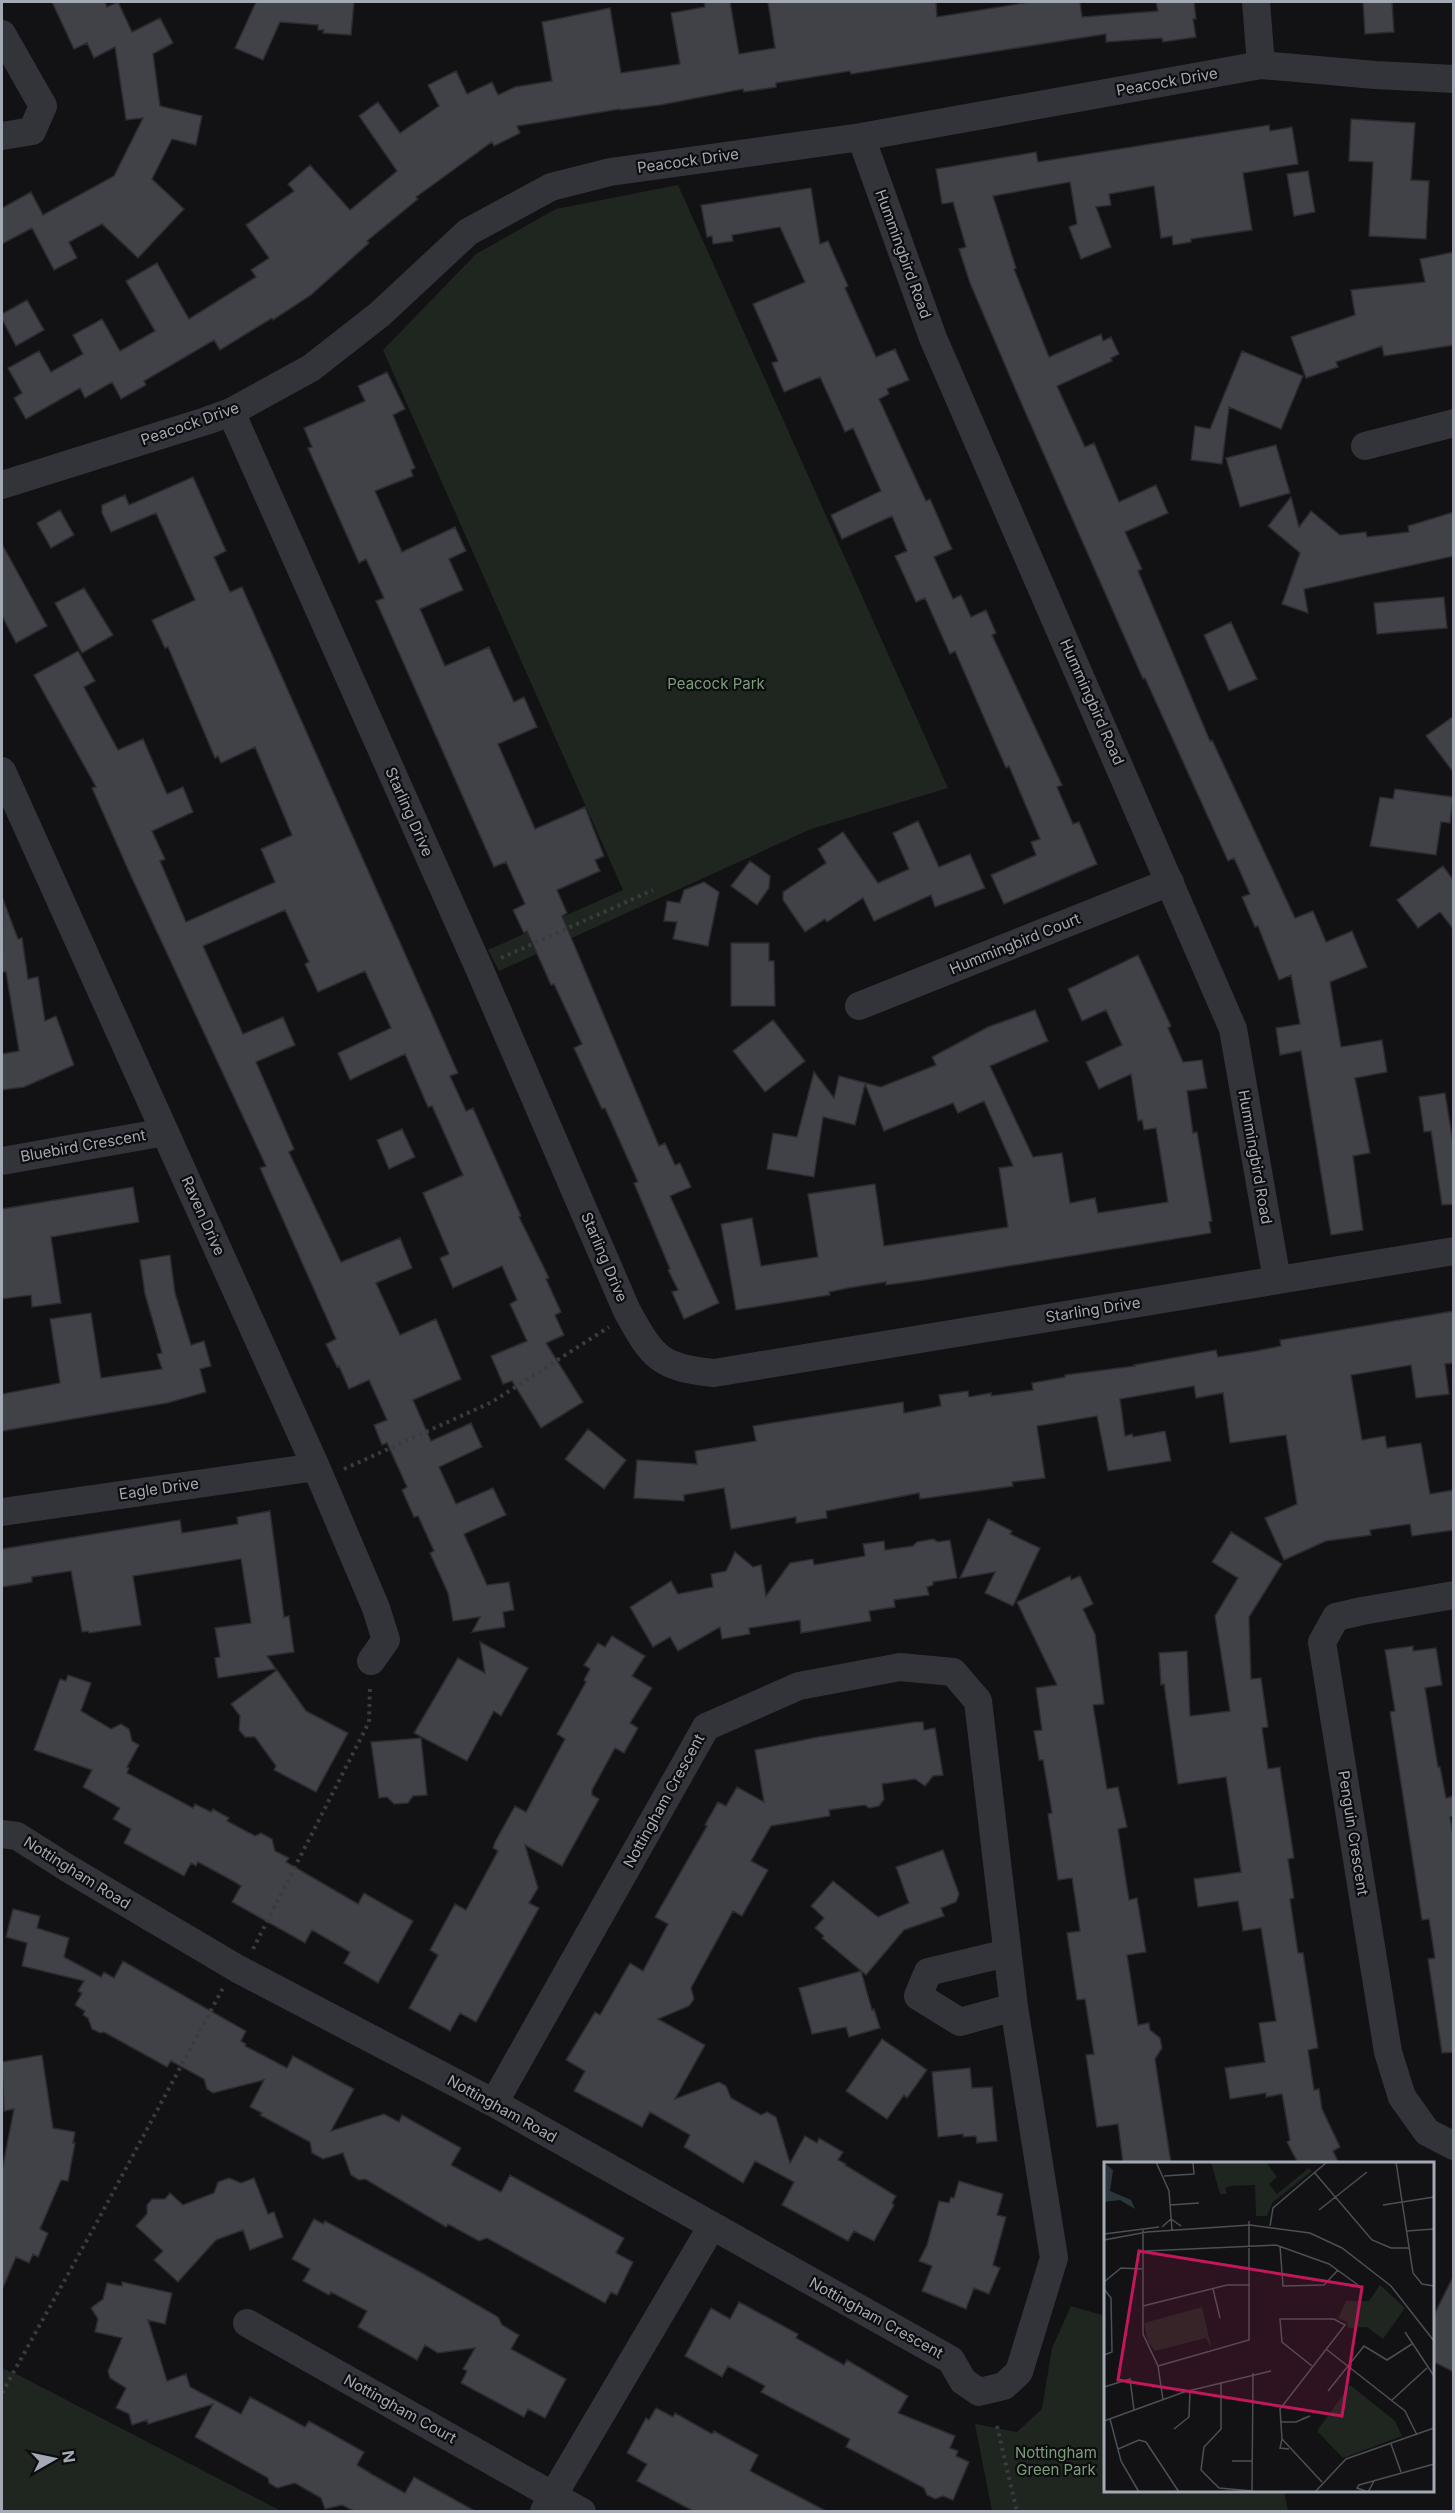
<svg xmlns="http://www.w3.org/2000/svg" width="1455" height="2513" viewBox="0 0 1455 2513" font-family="Inter,sans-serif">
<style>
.green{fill:#1e261f}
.building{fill:#414247;stroke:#2c2c30;stroke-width:1.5}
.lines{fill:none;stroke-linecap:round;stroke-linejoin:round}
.path{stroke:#393b40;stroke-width:4;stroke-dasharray:3 4.5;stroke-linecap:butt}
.street{stroke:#333439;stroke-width:28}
.labels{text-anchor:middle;stroke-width:4.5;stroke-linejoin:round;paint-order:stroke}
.street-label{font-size:15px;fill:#a3aab4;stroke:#0d0d0f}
.park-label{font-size:15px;fill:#7b9f7a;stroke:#0d0d0f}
.inset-road{fill:none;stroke:#4c4f54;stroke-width:1.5}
.view{fill:#c2185b;fill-opacity:0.15;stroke:#c2185b;stroke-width:3}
.inset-edge{fill:none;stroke:#a3aab4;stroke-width:3}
</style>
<rect width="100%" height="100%" fill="#121214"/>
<path class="green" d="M678 185 948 788 811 829 499 971 488 950 623 890 383 350 476 254 556 209Z
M1071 2306 1105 2316 1106 2490 1284 2491 1288 2511H992L975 2424 1017 2432 1042 2409 1052 2348Z
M2 2368 20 2376 281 2511H2Z"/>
<path class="building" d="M52 2H105L107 7 118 2 132 32 160 18 173 43 153 54 160 106 202 116 196 145 172 139 152 179 184 209 138 258 102 224 69 242 77 258 54 270 32 228 2 244V208L31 192 43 215 114 176 143 118 126 120 115 47 94 58 87 43 74 49Z
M256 2H354L351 35 323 33 324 30H318V25L280 22 263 60 235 48Z
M704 2H730L739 54 775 48 768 2H936L937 17 1030 2H1080L1082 17 1158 11 1156 2H1194L1196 19H1193L1196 37 1163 42 1162 38 1106 42V34L851 74 850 71 776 83V87L744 92 743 89 660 105 620 110V109L517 126 520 133 494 146 492 142 416 197 418 199 367 241 369 243 311 295 273 320 272 318 220 350 214 340 144 381 146 385 121 399 112 382 85 398 80 388 26 419 14 398 22 393 8 368 39 351 51 372 83 354 73 335 102 319 120 351 155 331 126 281 157 263 189 319 256 277 251 270 269 258 246 225 294 191 288 184 310 165 350 210 397 171 359 116 378 102 400 133 439 106 428 85 456 71 467 94 492 82 498 95 515 87 552 81 542 22 610 8 621 73 680 64 671 13 705 7Z
M1363 2H1392L1394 32 1365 34Z
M1351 119 1415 123 1411 180 1429 181 1426 239 1369 236 1373 162 1349 161Z
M1269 125 1270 131 1292 127 1298 164 1243 173 1252 230 1191 239V242L1173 245 1172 236 1161 238 1154 186 1109 194 1111 205 1096 207 1111 247 1081 259 1069 227 1077 224 1070 182 993 196 1016 268 1014 269 1049 357 1101 334 1103 341 1111 337 1119 354 1111 358 1112 361 1057 386 1085 447 1094 443 1119 502 1156 485 1168 513 1125 532 1142 569 1138 571 1210 741 1212 740 1295 918 1313 911 1326 942 1352 931 1367 967 1330 982 1341 1047 1382 1040 1387 1072 1355 1078 1370 1153 1353 1156 1363 1230 1331 1235 1301 1051 1280 1055 1276 1028 1300 1024 1291 975 1279 980 1258 926 1255 927 1242 897 1250 894 1234 858 1228 861 1145 678 1143 679 1023 407 970 283 959 249 966 247 953 202 942 204 936 169 1036 152 1038 162Z
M1308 171 1315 212 1294 216 1287 174Z
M811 188 820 244 828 241 848 286 845 288 876 357 895 349 909 380 887 389 889 394 879 399 926 501 930 499 952 549 934 557 953 599 961 595 971 617 986 610 996 633 992 635 1062 785 1057 787 1073 824 1079 822 1097 864 1004 904 991 875 1036 855 1031 842 1040 839 1009 766 1006 768 955 651 950 654 925 598 916 602 895 556 907 551 892 516 842 539 831 515 881 491 853 428 845 432 820 377 784 392 772 363 778 361 753 304 805 282 780 227 732 235 733 241 713 244 712 236 707 237 701 205Z
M1454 252V345L1384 356 1382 346 1336 362 1338 367 1306 378 1291 337 1355 315 1351 290 1425 282 1420 259Z
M27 300 44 330 16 346 2 319V314Z
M1242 351 1303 376 1281 429 1229 407 1222 464 1191 460 1195 426 1210 429Z
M387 372 405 409 393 415 415 468 411 470 413 476 375 491 402 552 455 527 466 551 449 559 463 590 420 609 445 666 489 647 514 702 524 697 537 727 498 744 535 829 585 807 604 856 595 860 600 871 557 890 567 913 562 916 659 1146 665 1143 675 1165 680 1163 691 1187 670 1196 719 1303 684 1319 672 1292 678 1290 668 1270 670 1269 634 1183 638 1182 605 1108 602 1109 574 1048 582 1044 554 984 551 985 527 931 524 933 513 910 525 904 506 862 494 867 376 601 384 598 366 559 359 563 308 448 312 447 304 428 365 401 358 386Z
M1276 445 1290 493 1240 507 1226 458Z
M193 477 226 551 214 557 230 592 242 587 458 1073 450 1076 466 1111 473 1108 521 1216 519 1217 549 1278 546 1279 561 1312 555 1315 564 1335 546 1343 583 1402 541 1428 512 1381 503 1384 491 1356 527 1341 510 1304 517 1300 502 1266 453 1288 440 1258 449 1254 423 1193 463 1175 432 1106 428 1107 405 1054 350 1080 338 1053 391 1028 365 971 318 992 305 964 309 962 285 910 203 946 243 1034 283 1017 295 1045 256 1062 294 1149 289 1152 341 1262 400 1238 412 1268 376 1283 400 1335 436 1319 461 1379 413 1400 431 1441 471 1423 482 1447 439 1467 456 1504 493 1488 506 1515 464 1534 487 1585 509 1582 514 1610 503 1612 505 1627 472 1632 480 1617 453 1621 448 1593 430 1553 434 1551 418 1516 414 1517 402 1490 407 1487 387 1443 382 1445 374 1425 387 1420 369 1380 349 1389 339 1366 337 1367 326 1344 336 1339 260 1168 266 1166 130 874 92 788 96 787 34 675 78 651 95 681 84 687 118 750 143 739 167 794 183 787 193 812 152 831 165 859 160 861 186 922 275 882 261 849 292 835 255 747 221 763 218 756 215 758 168 647 165 648 152 620 195 600 156 513 111 532 102 513V505L125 495 129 505Z
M1291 497 1299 527 1311 511 1340 535 1366 532 1367 537 1409 532 1408 526 1454 512V556L1304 589 1308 613 1282 604 1300 553 1268 526Z
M60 510 74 535 51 548 37 523Z
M2 544 47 626 16 643 2 616Z
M84 588 113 635 82 653 55 603Z
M1444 597 1447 628 1377 634 1374 603Z
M1231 622 1257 679 1229 691 1204 635Z
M1454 716V773L1426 736Z
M1395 789 1453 797 1450 823 1441 822 1436 855 1370 846 1380 797 1393 799Z
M918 821 939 867 970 854 985 888 935 907 931 895 874 921 863 898 827 922 825 919 805 932 783 900V892L826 863 818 849 843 832 878 883 909 869 893 833Z
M750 861 770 876 769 888 757 905 731 886Z
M1443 866 1454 881V930L1440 912 1418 928 1397 900Z
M704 882 719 892 708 946 673 939 677 922 664 921 667 901 680 903 684 890Z
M3 899 18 939 22 938 28 979 38 977 45 1021 56 1016 74 1065 24 1087 2 1090V1054L19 1051 6 972H2Z
M731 943H769V961H774L775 1006H731Z
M1138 955 1171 1026 1168 1028 1183 1062 1202 1060 1207 1088 1187 1091 1193 1133 1197 1132 1212 1221 1209 1222 1211 1233 924 1280 886 1285V1282L848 1288 829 1292 830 1295 736 1310 721 1224 752 1218 761 1266 818 1257 808 1194 875 1184 884 1246 1008 1227 999 1168 1013 1166 984 1101 958 1113 953 1103 884 1131 865 1084 855 1125 823 1117 814 1177 767 1169 773 1133 797 1137 814 1072 834 1098 839 1076 881 1087 936 1065 932 1057 988 1027 1035 1010 1048 1041 990 1066 1033 1157 1062 1153 1070 1203 1095 1198 1098 1213 1168 1202 1156 1128 1144 1130 1142 1120 1138 1121 1131 1074 1099 1089 1086 1062 1122 1045 1106 1010 1082 1021 1068 989Z
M773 1020 805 1061 765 1092 733 1051Z
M1445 1093 1454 1149V1204L1442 1205 1431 1131 1424 1132 1419 1097Z
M402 1129 415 1157 389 1169 377 1140Z
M133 1187 139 1222 51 1237 61 1303 32 1307 31 1295 2 1299V1209Z
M170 1255 175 1293 191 1345 204 1341 211 1366 200 1369 206 1392 167 1403 2 1431V1394L60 1383 50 1319 91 1313 101 1378 162 1369 157 1354 162 1353 145 1294 140 1260Z
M1454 1311V1363L1445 1364 1449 1394 1416 1398 1411 1365 1351 1375 1362 1440 1385 1436 1387 1448 1421 1443 1430 1494 1454 1490V1530L1412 1536 1410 1524 1370 1530 1371 1535 1326 1541 1284 1560 1265 1518 1297 1504 1286 1435 1230 1443 1223 1393 1196 1398 1194 1386 1120 1399 1125 1436 1132 1434 1133 1437 1165 1431 1171 1461 1108 1471 1097 1416 1037 1426 1045 1478 1012 1482 1013 1486 920 1499 919 1493 826 1511 827 1518 796 1523V1517L731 1529 724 1488 684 1495V1501L634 1498 637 1460 697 1464 695 1451 756 1441 753 1426 903 1402 904 1413 941 1406 939 1395 968 1391 969 1397 991 1393V1396L1033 1390 1032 1383 1065 1377V1375L1135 1366 1134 1365 1216 1350 1218 1357 1256 1351 1281 1346 1280 1340Z
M588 1429 626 1460 604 1489 565 1459Z
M270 1511 284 1617 289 1616 294 1652 267 1656 276 1669 218 1678 215 1658 220 1657 215 1628 251 1623 241 1559 133 1576 141 1625 89 1633 88 1631 82 1632 71 1571 32 1577V1582L2 1587V1549L180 1520 182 1533 238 1524 237 1517Z
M988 1519 1012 1531 1010 1534 1040 1548 1013 1606 985 1593 995 1572 960 1578Z
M1231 1532 1282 1564 1249 1617 1251 1679 1261 1678 1268 1727 1262 1728 1268 1769 1280 1767 1294 1858 1288 1859 1294 1898 1290 1899 1298 1953H1303L1318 2048 1308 2050 1314 2090 1319 2089 1322 2109 1340 2147 1333 2151 1339 2163H1298L1287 2142 1290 2140 1282 2094 1266 2097V2093L1230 2099 1225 2068 1265 2062 1259 2023 1276 2021 1261 1928 1243 1931 1238 1901 1198 1907 1194 1879 1241 1872 1226 1777 1178 1784 1164 1684 1161 1685 1159 1653 1187 1651 1190 1716 1230 1711 1215 1616 1238 1578 1212 1562Z
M933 1539 938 1542 950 1540 957 1578 933 1582V1585L927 1587 929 1595 894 1600 895 1607 869 1611 871 1621 801 1633 800 1620 749 1628 750 1634 722 1639 720 1627 678 1651 670 1637 653 1647 630 1607 671 1581 678 1594 713 1587 711 1574 726 1571 735 1552 753 1567 761 1565 766 1596 790 1563 813 1559 814 1565 865 1556 863 1544 884 1541 885 1550 913 1546 917 1542Z
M1070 1576 1071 1580 1080 1576 1093 1604 1083 1609 1095 1634 1104 1704 1093 1705 1107 1789 1118 1787 1127 1827 1118 1829 1129 1900 1137 1898 1146 1952 1127 1955 1138 2025 1149 2023 1150 2030 1160 2038 1162 2048 1155 2059 1171 2163H1123L1118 2124 1097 2127 1086 2055 1094 2054 1085 1999 1077 2000 1067 1933 1080 1931 1072 1878 1058 1880 1048 1814 1052 1813 1043 1760H1039L1034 1731 1042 1730 1036 1688 1057 1685 1017 1602Z
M612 1636 645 1656 632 1676 652 1688 630 1723 638 1728 624 1753 615 1748 592 1790V1795L599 1799 562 1866 525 1845 538 1888 529 1903 539 1908 476 2022 460 2013 450 2031 409 2008 438 1955 430 1950 455 1904 466 1910 498 1851 493 1848 495 1842 515 1806 526 1812 565 1739 557 1734 586 1682 584 1680 590 1669 584 1665 598 1643 605 1647Z
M480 1642 528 1668 501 1716 494 1711 467 1761 414 1733 458 1658 485 1673Z
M1413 1646V1651L1436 1648 1442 1685 1425 1688 1438 1767H1440L1446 1798 1454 1796V1816L1450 1817 1454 1840V2052L1442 2053 1428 1959 1435 1958 1429 1919 1422 1920 1390 1712 1395 1711 1385 1650Z
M277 1670 306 1711 348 1733 316 1792 274 1770 276 1766 255 1737H245L239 1730 240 1716 231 1704Z
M68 1675 91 1683 81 1711 111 1729 121 1724 129 1729 132 1741 139 1745 127 1767 129 1768 127 1773 193 1808 195 1804 211 1812 213 1809 229 1818 227 1821 255 1836 261 1833 272 1839 275 1851 289 1858 286 1862 358 1904 364 1893 413 1921 378 1983 344 1963 350 1952 312 1930 305 1943 232 1902 241 1886 233 1881 198 1862 196 1866 191 1863 184 1876 124 1843 131 1829 113 1819 120 1808 83 1787 92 1770 34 1750 60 1679 66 1681Z
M916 1722H923L924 1730 935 1728 943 1775 933 1776 925 1786 915 1779 882 1784 884 1799 879 1806 869 1808 865 1805 829 1810 830 1816 771 1826 751 1861 768 1870 742 1916 733 1911 691 1988 694 1999 689 2006 658 2019 705 2045 675 2099 719 2082 726 2086 731 2098 761 2115 767 2112 776 2117 790 2163 805 2136 817 2143 819 2138 843 2152 838 2160 846 2164 845 2165 896 2196 892 2203 894 2205 874 2241 854 2231 848 2241 782 2205 794 2182 755 2161 743 2183 684 2147 690 2135 650 2112 642 2127 574 2091 585 2071 566 2060 595 2012 600 2015 630 1963 643 1971 668 1924 655 1917 707 1826 705 1825 718 1802 726 1806 737 1787 764 1802 755 1750 818 1737Z
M421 1738 427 1795 413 1796 408 1803 394 1804 387 1797 379 1798 371 1742Z
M943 1850 959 1894 956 1902 941 1908 944 1916 904 1930 866 1975 822 1938 824 1936 815 1928 824 1918 811 1906 833 1881 878 1917 909 1903 896 1867Z
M13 1909 40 1916 37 1928 69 1938 64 1957 101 1977 104 1972 114 1978 123 1961 246 2031 241 2041 246 2044 245 2046 287 2068 293 2056 354 2089 331 2131 384 2114 399 2122 402 2115 461 2148 451 2165 501 2192 510 2175 624 2238 616 2253 633 2262 617 2295 611 2292 605 2303 487 2238 479 2241 448 2224 446 2227 365 2179 359 2180 351 2175 343 2153 323 2159 312 2153 310 2142 260 2115 262 2113 250 2107 264 2080 213 2093 207 2089 204 2079 171 2061 167 2067 104 2032 100 2033 92 2029 88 2018 83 2015 85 2011 75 2005 82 1993 78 1991 84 1981 22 1966 27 1943 6 1937Z
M861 1971 872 2010 874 2009 880 2028 849 2037 846 2027 812 2034 799 1988Z
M882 2039 927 2070 907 2098 904 2095 887 2119 846 2091Z
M42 2055 53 2128 75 2132 73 2143H75L68 2181 61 2180 40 2229 48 2233 38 2257 33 2254 29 2263 16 2257 2 2290V2170L14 2109 4 2111 2 2062Z
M970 2068 972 2088 992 2087 997 2141 977 2143 976 2136 963 2137V2134L938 2137 932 2072Z
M229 2178 241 2183 254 2178 268 2214 274 2212 283 2237 250 2250 243 2230 216 2240 178 2282 154 2260 163 2251 136 2226 147 2214V2205L152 2199H165L170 2193 183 2205 214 2193 218 2182Z
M959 2181 1003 2194 997 2215 1006 2217 993 2265 1000 2268 989 2294 974 2288 966 2309 922 2291 932 2266 919 2261 927 2245 939 2201 949 2203 951 2197 954 2198Z
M314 2219 323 2224 325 2221 422 2273 498 2317 502 2325 519 2335 511 2349 566 2379 545 2418 528 2409 524 2417 461 2383 467 2371 463 2369 475 2348 438 2353 425 2345 417 2360 358 2327 367 2311 331 2292 329 2295 303 2281 310 2269 292 2259Z
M1454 2275V2372L1432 2361V2319Z
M122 2282 172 2293 165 2324 148 2320 167 2381 186 2374 190 2387 241 2414 250 2397 305 2427 309 2421 364 2452 357 2465 373 2475 405 2493 414 2477 475 2511H354L342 2505 325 2509 321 2498 295 2483 277 2488 269 2483 268 2478 195 2437 213 2404 148 2424 147 2420 132 2425 129 2414 116 2408 126 2388 110 2378 108 2371 122 2338 95 2332 98 2319 91 2308 103 2299 107 2283 122 2286Z
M739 2302 798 2334 796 2338 844 2365 847 2360 908 2396 898 2413 955 2436 950 2448 958 2451 956 2456 969 2462 953 2500 943 2496 935 2499 927 2495 924 2488 846 2447 850 2439 761 2392 765 2386 728 2366 722 2377 685 2356 711 2308 730 2319Z
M656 2408 673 2417 675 2413 712 2434 714 2431 758 2455 750 2471 826 2511H693L637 2481 647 2464 627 2453 646 2418 649 2420Z"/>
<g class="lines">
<path class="path" d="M501 958 653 890
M344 1469 492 1402 609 1327
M253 1949 369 1722 370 1685
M2 2393 97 2222 223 1988
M997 2426 1017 2512"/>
<path class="street" d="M1256 2 1261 65
M2 34 43 106 32 131 2 136
M861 137 933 338 1233 1029 1277 1280
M231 412 479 968 627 1311C653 1358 659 1367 714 1373L1454 1251
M1365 446 1454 423
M2 485 206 421 231 412 311 368 380 314 468 232 551 187 610 172 861 137 1261 65 1375 75 1454 79
M2 771 316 1467 376 1608 386 1640 371 1661
M859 1006 1170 882
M2 1161 165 1132
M2 1512 316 1467
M1454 1595 1362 1611 1336 1617 1322 1642 1388 2052 1402 2097 1427 2132 1454 2146
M2 1834 17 1836 69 1869 238 1969 494 2103 951 2360 963 2381 979 2392 1004 2386 1019 2372 1054 2258 1014 2007 978 1701 953 1672 900 1667 799 1686 706 1727 494 2103
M1007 1953 928 1972 918 1996 960 2022 1014 2007
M247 2323 582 2512
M544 2511 712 2226"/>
</g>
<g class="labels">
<g class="street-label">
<text transform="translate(1167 82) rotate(-10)" y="5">Peacock Drive</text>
<text transform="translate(688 161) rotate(-8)" y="5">Peacock Drive</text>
<text transform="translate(903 254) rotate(70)" y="5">Hummingbird Road</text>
<text transform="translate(190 424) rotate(-19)" y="5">Peacock Drive</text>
<text transform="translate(1092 702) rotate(66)" y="5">Hummingbird Road</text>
<text transform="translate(409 812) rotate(66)" y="5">Starling Drive</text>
<text transform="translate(1015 944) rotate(-22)" y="5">Hummingbird Court</text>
<text transform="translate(83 1146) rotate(-10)" y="5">Bluebird Crescent</text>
<text transform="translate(1255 1157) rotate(80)" y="5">Hummingbird Road</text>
<text transform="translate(203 1216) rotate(66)" y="5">Raven Drive</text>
<text transform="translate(604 1257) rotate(67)" y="5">Starling Drive</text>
<text transform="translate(1093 1310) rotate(-9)" y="5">Starling Drive</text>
<text transform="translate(159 1489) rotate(-8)" y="5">Eagle Drive</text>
<text transform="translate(664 1801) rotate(-61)" y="5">Nottingham Crescent</text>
<text transform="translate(1353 1833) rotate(81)" y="5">Penguin Crescent</text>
<text transform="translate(77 1873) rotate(32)" y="5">Nottingham Road</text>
<text transform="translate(502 2109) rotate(29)" y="5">Nottingham Road</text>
<text transform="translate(876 2318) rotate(29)" y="5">Nottingham Crescent</text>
<text transform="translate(400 2409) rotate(29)" y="5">Nottingham Court</text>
</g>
<g class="park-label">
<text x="716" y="689">Peacock Park</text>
<text x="1056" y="2458">Nottingham<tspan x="1056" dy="17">Green Park</tspan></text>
</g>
</g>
<g transform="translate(1104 2162)">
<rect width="330" height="330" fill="#121214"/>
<path d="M107 0H162L173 15 165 22 173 32 205 6 208 9 168 41 163 54H152L151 23 126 24 121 26 123 32H116ZM276 123 301 146 279 177 263 165 244 166 243 160 234 156 242 139H265ZM98 145 108 188 102 176 51 189 44 180 40 161ZM246 223 291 259 298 274 239 296 213 269Z" fill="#1e261f"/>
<path d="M0 1 9 8 6 29 27 38 31 47 16 38 0 40Z" fill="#2b363c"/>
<path class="inset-road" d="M52 0 65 29 68 68M292 0 309 111 318 122 330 124M210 10 268 78 287 86H305M60 14 90 12 89 0M66 43 95 41M279 43 330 35M215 48 263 10M166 64 169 46 223 0M58 65 67 57 77 64M39 68V172L54 204 59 238M303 69 330 67M0 72 55 65M0 78 43 70 146 63 206 71 238 86 287 124 330 179M176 84 179 124 220 123 234 108M42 89 172 83 225 102 254 123M0 120 17 106 38 107M0 127 7 136 8 190 0 193M109 127 116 156M39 144 123 123H146M301 170 330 214M222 187 301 249 313 273M54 204 145 178V59M208 204 178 180 176 157H230L241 163 176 247 178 277 218 320M117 220V267L100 285 97 308 115 326 148 329M0 225 26 217 30 248M224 229 260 184 283 198 308 182M288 238 323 206M6 257 17 299 35 330M0 259 80 230 167 209M176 260H192L206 254 198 257M70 267 85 255 86 229M178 277 176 286 185 287M287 282 297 310M14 287 35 278 42 280 75 330M128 299H148M270 319 264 330 253 326 255 323 330 302M148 330 149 211M211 330 242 297 330 266"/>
<path class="view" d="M35 89 258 125 238 254 14 218Z"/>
<rect width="330" height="330" class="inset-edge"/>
</g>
<rect width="1455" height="2513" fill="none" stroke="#a3aab4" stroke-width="6"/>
<g transform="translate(54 2459) rotate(81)" stroke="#0d0d0f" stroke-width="4.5" paint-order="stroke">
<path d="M0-4.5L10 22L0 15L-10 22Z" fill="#a3aab4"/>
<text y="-9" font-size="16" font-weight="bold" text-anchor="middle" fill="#a3aab4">N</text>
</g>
</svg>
